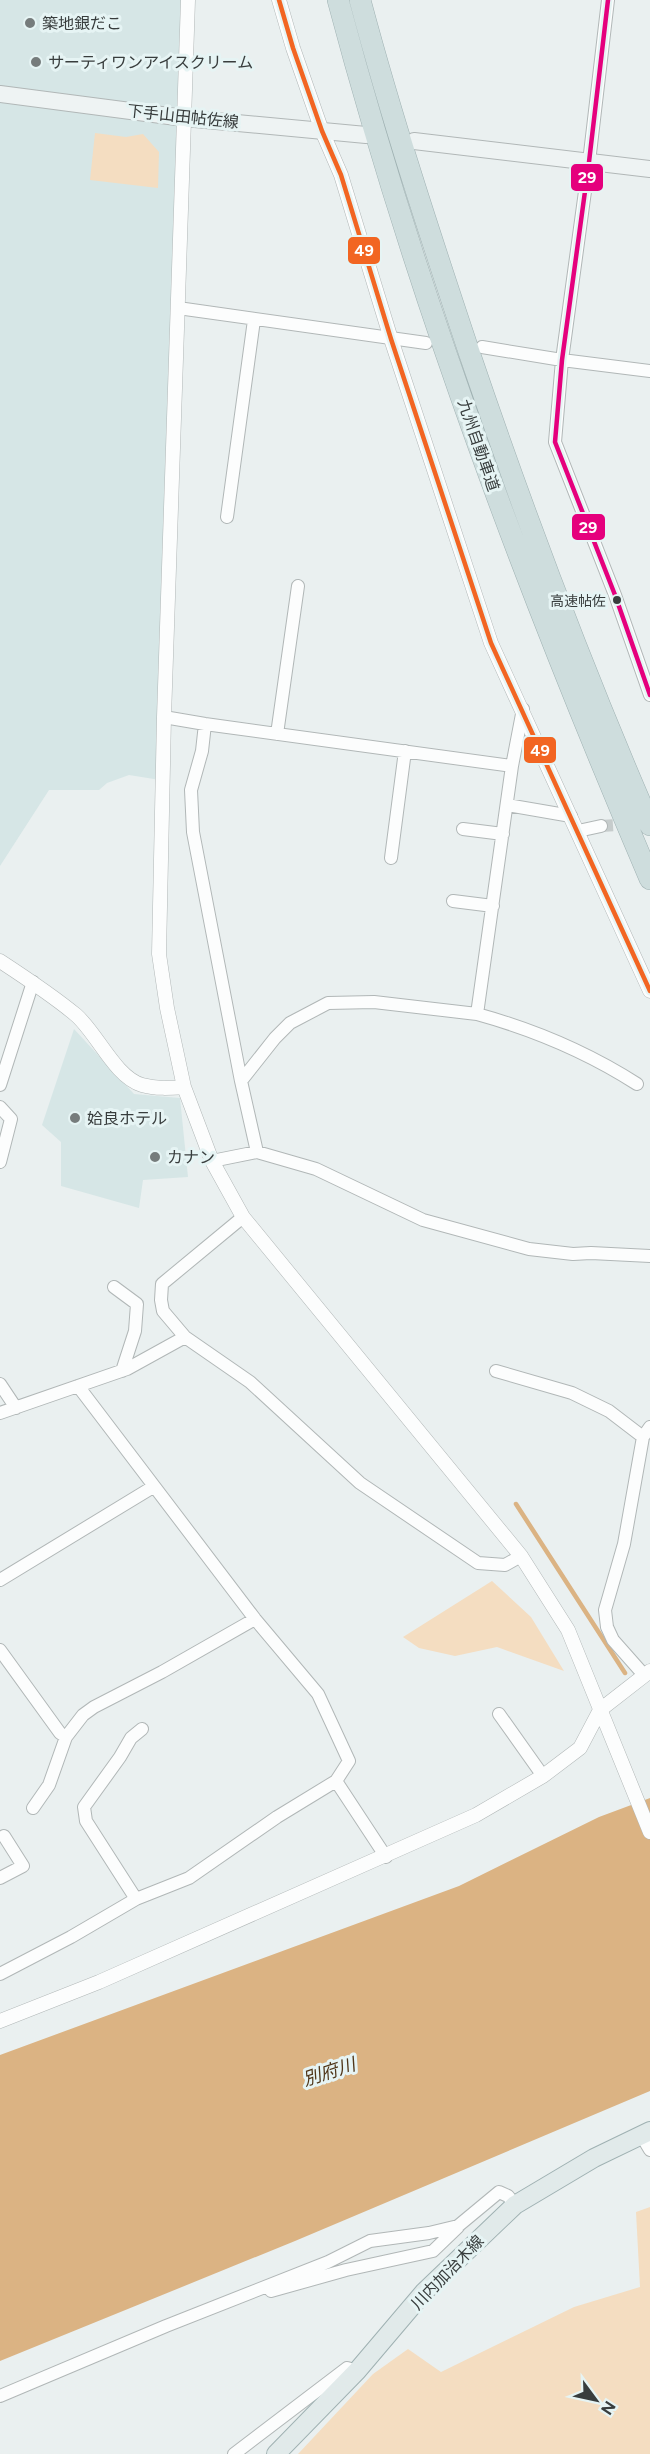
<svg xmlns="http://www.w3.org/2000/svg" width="650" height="2454" viewBox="0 0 650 2454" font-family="Figtree,'Noto Sans JP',sans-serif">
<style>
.built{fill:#d6e6e6}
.green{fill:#f4ddc1}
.water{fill:#dbb383}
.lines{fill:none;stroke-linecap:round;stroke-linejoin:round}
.stream{stroke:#dbb383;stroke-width:4.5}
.minor-tunnel{stroke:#c6cccc;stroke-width:12;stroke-dasharray:12 6;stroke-linecap:butt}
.minor-casing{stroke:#b1b7b7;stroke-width:14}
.tertiary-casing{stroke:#b1b7b7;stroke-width:15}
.secondary-casing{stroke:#b1b7b7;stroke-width:18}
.primary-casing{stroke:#9fb1b2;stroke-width:20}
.motorway-casing{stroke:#9fb1b2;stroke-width:22}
.minor{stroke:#fcfdfd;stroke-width:12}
.tertiary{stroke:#fcfdfd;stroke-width:14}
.secondary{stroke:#eef3f3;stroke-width:16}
.primary{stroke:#e1eaea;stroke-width:18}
.motorway{stroke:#cedddd;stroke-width:21}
.bus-1-casing{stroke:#e6f4f4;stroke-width:9}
.bus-2-casing{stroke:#e6f4f4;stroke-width:9}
.bus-1{stroke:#f26522;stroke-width:4.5}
.bus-2{stroke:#e5007d;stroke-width:4.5}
.poi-dot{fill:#767c7c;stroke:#e6f4f4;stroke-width:2}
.bus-dot{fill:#383d3d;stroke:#e6f4f4;stroke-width:2}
.labels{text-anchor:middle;stroke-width:6;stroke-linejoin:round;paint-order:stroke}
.bus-label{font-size:14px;fill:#383d3d;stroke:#e6f4f4;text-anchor:end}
.poi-label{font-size:16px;fill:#383d3d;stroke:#e6f4f4;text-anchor:start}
.street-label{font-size:16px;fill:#383d3d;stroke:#e6f4f4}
.water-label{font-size:18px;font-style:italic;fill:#4f3518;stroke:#e6f4f4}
.line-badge{stroke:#e6f4f4;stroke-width:2}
.badge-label{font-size:16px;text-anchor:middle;font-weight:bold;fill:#fff}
</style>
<rect width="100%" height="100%" fill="#eaf0f0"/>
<path class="built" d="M0 0H188L160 780 129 775 107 783 99 790H49L0 866Z
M74 1029 134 1094 180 1098 188 1177 143 1180 139 1208 61 1186V1142L42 1125Z"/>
<path class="green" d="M95 133 126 137 143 134 159 152 158 188 90 180Z
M492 1581 531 1617 564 1671 497 1647 455 1656 419 1648 403 1637Z
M650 2207V2454H298L373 2374 408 2349 441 2372 574 2307 640 2287 636 2212Z"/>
<path class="water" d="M650 1798V2091L295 2241 0 2361V2055L459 1886 599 1817Z"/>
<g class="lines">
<path class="stream" d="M516 1504 625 1673"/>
<path class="minor-tunnel" d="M601 826 631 824"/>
<defs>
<path id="minor" d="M608 0 589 162 562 360 555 442 615 595 650 695
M178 308 426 343
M482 347 562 360 650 371
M227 517 254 320
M164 717 205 724 512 766
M205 724 202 751 191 790 193 832 241 1081 257 1152
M277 734 298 586
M507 805 571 816
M463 829 503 834
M578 831 601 826
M391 858 405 751
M453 901 493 906
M477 1014C535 1030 587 1052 637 1084
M241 1081 275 1038 290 1023 328 1003 374 1002 477 1014 512 766 523 709
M0 1085 33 982
M0 1107 11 1119 0 1162
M212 1161 257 1152 316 1169 423 1220 529 1249 573 1254 591 1253 650 1256
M243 1217 162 1284 161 1300 163 1311 185 1337 250 1382 360 1483 478 1563 505 1565 521 1556
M114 1287 137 1304 135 1331 122 1371
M496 1371 572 1393 609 1411 643 1437
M0 1384 16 1408
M0 1413 127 1369 185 1337
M0 1580 153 1487
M0 1650 60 1733 66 1737
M644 1675 613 1640 607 1627 605 1610 624 1544 643 1437 650 1427
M499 1714 543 1776
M336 1781 386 1857
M33 1808 49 1785 66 1737 83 1715 94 1707 162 1672 255 1619
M0 1878 23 1866 4 1836
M136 1899 86 1821 84 1807 120 1757 131 1738 142 1729
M0 1974 71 1937 136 1899 189 1878 277 1817 336 1781 349 1761 318 1694 255 1619 78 1386
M641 2135 650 2150
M271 2291 346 2270 433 2251 458 2227
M0 2396 166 2326 328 2262 370 2241 429 2233 458 2226 499 2192 508 2196 515 2205
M234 2454 347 2368 357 2371"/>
<path id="tertiary" d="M188 0 164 717 159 954 167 1008 184 1087 212 1161 243 1217 521 1556 568 1630 650 1832
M279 0 293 48 322 131 341 175 391 339 491 643 650 991
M0 961C26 978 52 995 76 1015 97 1033 115 1077 142 1085 156 1089 170 1088 184 1087
M0 2021 99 1982 476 1815 543 1776 580 1748 600 1710 650 1671"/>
<path id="secondary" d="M0 94 184 118 366 135
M414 141 650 169"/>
<path id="primary" d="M276 2454 357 2371 424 2292 515 2205 594 2158 650 2131"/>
<path id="motorway" d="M338 0C418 301 528 593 650 879
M360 0C392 120 431 238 470 355 524 514 583 671 650 825"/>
</defs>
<use href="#minor" class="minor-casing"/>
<use href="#tertiary" class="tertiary-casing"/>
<use href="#secondary" class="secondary-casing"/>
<use href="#primary" class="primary-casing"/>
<use href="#motorway" class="motorway-casing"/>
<use href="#minor" class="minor"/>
<use href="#tertiary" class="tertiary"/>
<use href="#secondary" class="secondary"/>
<use href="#primary" class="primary"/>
<use href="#motorway" class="motorway"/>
<defs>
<path id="bus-1" d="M279 0 293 48 322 131 341 175 391 339 491 643 650 991"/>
<path id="bus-2" d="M608 0 589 162 562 360 555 442 615 595 650 695"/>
</defs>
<use href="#bus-1" class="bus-1-casing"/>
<use href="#bus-2" class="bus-2-casing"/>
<use href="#bus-1" class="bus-1"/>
<use href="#bus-2" class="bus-2"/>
</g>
<g class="poi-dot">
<circle cx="30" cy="23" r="6"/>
<circle cx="36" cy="62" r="6"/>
<circle cx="75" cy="1118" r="6"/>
<circle cx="155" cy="1157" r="6"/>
</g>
<circle class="bus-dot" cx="617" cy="600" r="5"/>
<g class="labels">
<g class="bus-label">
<text x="606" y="606">高速帖佐</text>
</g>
<g class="poi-label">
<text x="42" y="29">築地銀だこ</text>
<text x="48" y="68">サーティワンアイスクリーム</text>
<text x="87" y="1124">姶良ホテル</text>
<text x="167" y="1163">カナン</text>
</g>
<g class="street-label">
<text transform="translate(183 116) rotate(6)" y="6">下手山田帖佐線</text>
<text transform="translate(479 445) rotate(71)" y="6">九州自動車道</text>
<text transform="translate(447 2272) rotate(-46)" y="6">川内加治木線</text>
</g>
<g class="water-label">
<text transform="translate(329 2072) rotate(-18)" y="6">別府川</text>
</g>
</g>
<g class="line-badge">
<rect x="570" y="163" width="34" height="29" rx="6" fill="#e5007d"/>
<rect x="347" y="236" width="34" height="29" rx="6" fill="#f26522"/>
<rect x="571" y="513" width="35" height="28" rx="6" fill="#e5007d"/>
<rect x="523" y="736" width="34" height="28" rx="6" fill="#f26522"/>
</g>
<g class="badge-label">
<text x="587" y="183">29</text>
<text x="364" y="256">49</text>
<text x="588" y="533">29</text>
<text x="540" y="756">49</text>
</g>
<g transform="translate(596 2400) rotate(123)" stroke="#e6f4f4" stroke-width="4.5" paint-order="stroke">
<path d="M0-4.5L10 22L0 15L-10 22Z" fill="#383d3d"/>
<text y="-9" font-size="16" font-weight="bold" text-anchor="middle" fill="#383d3d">N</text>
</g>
</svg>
